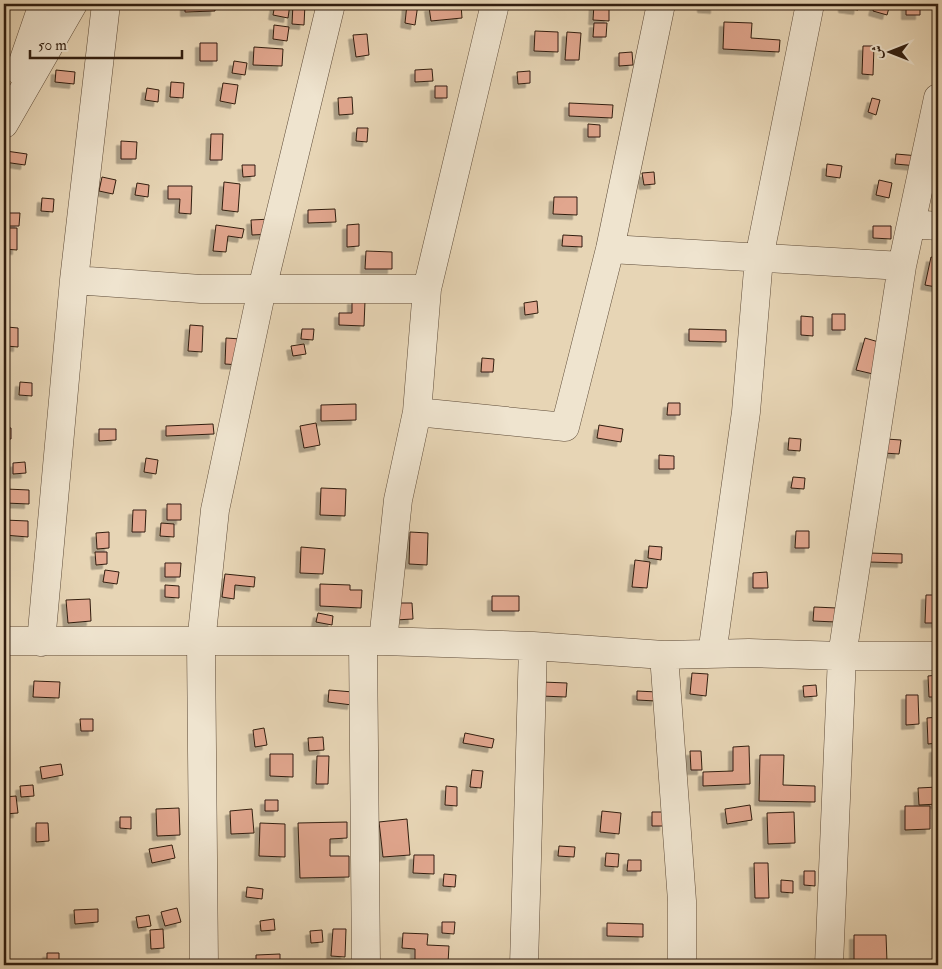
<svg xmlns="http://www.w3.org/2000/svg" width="942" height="969" viewBox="0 0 942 969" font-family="'IM FELL Double Pica',Amiri,serif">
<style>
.building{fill:#e1a68e;stroke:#301d0f;filter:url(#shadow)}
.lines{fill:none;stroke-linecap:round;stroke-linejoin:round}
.minor-casing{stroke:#5e4b38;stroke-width:29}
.minor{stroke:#efe4cf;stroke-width:28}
</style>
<defs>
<filter id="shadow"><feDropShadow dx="-4.5" dy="4.5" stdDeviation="0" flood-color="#0004"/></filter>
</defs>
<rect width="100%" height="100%" fill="#e7d5b5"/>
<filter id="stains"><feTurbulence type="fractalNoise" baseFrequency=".004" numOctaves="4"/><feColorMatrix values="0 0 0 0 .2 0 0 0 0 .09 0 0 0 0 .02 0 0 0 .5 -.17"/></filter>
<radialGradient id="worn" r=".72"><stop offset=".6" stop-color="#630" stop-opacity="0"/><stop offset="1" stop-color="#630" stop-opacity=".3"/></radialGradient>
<path class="building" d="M185 4H215V11L185 12Z
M275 4H290L288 18 273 15Z
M293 4H305L304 25 292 24Z
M407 4H418L415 25 405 23Z
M461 4 462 18 431 21 429 7Z
M594 4H609V21L593 20Z
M702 4H715V9L702 8Z
M843 4H859L858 10 843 8Z
M875 4H890L887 15 873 11Z
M906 4H920V15H906Z
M724 22 752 23 751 38 780 40 779 52 723 49Z
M594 23H607L606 37H593Z
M274 25 289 27 287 41 273 39Z
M535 31 558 32V52L534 51Z
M567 32 581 33 579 60H565Z
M367 34 369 55 356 57 353 35Z
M200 43H217V61H200Z
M863 46H874L873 75 862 74Z
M254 47 283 49 282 66 253 65Z
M632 52 633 65 619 66V53Z
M234 61 247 63 245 75 232 73Z
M432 69 433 81 415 82V70Z
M56 70 75 72 74 84 55 82Z
M530 71V83L518 84 517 72Z
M171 82 184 83 183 98 170 97Z
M223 83 238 85 235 104 220 101Z
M435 86H447V98H435Z
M147 88 159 90 158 102 145 100Z
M352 97 353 114 339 115 338 98Z
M872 98 880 100 876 115 868 112Z
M569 103 613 105 612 118 569 116Z
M588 124 600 125V137H588Z
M357 128H368L367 142 356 141Z
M211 134H223L222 160H210Z
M121 141 137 142 136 159H121Z
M6 151 27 154 25 165 4 162Z
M896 154 919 156 918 166 895 164Z
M827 164 842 166 840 178 826 176Z
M242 165H255V176L243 177Z
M654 172 655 184 644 185 642 173Z
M102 177 116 180 113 194 99 191Z
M879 180 892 183 889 198 876 195Z
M224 182 240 184 238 212 222 210Z
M137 183 149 185 148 197 135 195Z
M168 186H192L191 214 179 213 180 199H168Z
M554 197H577V215L553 214Z
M42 198 54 199 53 212 41 211Z
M335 209 336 222 308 223V210Z
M5 213H20L19 226H5Z
M272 219 273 234 252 235 251 220Z
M359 224V246L347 247V225Z
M216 225 244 229 242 238 228 236 226 252 213 251Z
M873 226H891V239L873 238Z
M4 228H17V250L4 249Z
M563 235 582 236V247L562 246Z
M366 251 392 252V269H365Z
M931 257 938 259 936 287 925 285Z
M352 300 365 301 364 326 339 325V313H352Z
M537 301 538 313 525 315 524 303Z
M832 314H845V330H832Z
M801 316 813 317V336L801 335Z
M190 325 203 326 202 352 188 351Z
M7 327 18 328V347L6 346Z
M302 329H314L313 340 301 339Z
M689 329 726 330V342L689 341Z
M226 338 241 339 240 365 225 364Z
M865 338 882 343 873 374 856 370Z
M304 344 306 354 293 356 291 346Z
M482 358 494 359 493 372H481Z
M20 382 32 383V396L19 395Z
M668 403H680V415H667Z
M356 404V420L321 421V405Z
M316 423 320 445 304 448 300 426Z
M213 424 214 434 166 436V426Z
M599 425 623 429 621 442 597 438Z
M4 427 11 428V439H4Z
M99 429H116V440L99 441Z
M789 438 801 439 800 451 788 450Z
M886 439 901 440 899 454 884 453Z
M659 455 674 456V469H659Z
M146 458 158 460 156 474 144 472Z
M25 462 26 473 13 474V463Z
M793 477 805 478 804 489 791 488Z
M321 488 346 489 345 516 320 515Z
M6 489 29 490V504L5 503Z
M167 504H181V520H167Z
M133 510H146L145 532H132Z
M4 520 28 521V537L4 535Z
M161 523 174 524V537L160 536Z
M796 531H809V548H795Z
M109 532V548L97 549 96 533Z
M410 532 428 533 427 565 409 564Z
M649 546 662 547 661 560 648 558Z
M301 547 325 549 323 574 300 573Z
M95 552H107V564L96 565Z
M869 553 902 554V563L869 562Z
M635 560 650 562 647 588 632 587Z
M165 563H181L180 577H165Z
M105 570 119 572 117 584 103 582Z
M767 572 768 588H753V573Z
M225 574 255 577 254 587 235 585 234 599 222 597Z
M320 584 350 585V590H362L361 608 320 606Z
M165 585 179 586V598L165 597Z
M926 595H938V623H925Z
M492 596H519V611H492Z
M90 599 91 621 68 623 66 600Z
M395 603H412L413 619 395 620Z
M814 607 837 608 836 622 813 621Z
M318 613 333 616 332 625 316 622Z
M692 673 708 674 706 696 690 694Z
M938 675V697H929L928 676Z
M34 681 60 682 59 698 33 697Z
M542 682 567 683 566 697 541 696Z
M816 685 817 696 804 697 803 686Z
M329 690 353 692 352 705 328 702Z
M637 691 657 692 656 701 637 700Z
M906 695H918L919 724 906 725Z
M938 717V743L928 744 927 718Z
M80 719H93V731H81Z
M264 728 267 745 255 747 253 730Z
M8 733 9 756H4V734Z
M465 733 494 739 492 748 463 743Z
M323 737 324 750 309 751 308 738Z
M749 746 750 784 703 786V772L733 771V747Z
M934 748H938V772H933Z
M690 751H701L702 770H691Z
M270 754H293V777L270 776Z
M760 755H784L783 785 815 786V802L759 801Z
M317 756H329L328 784H316Z
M61 764 63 775 42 779 40 767Z
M472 770 483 771 481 788 470 787Z
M33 785 34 796 21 797 20 786Z
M446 786 457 787V806L445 805Z
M938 787V804L919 805 918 788Z
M16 796 18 813 4 814V797Z
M265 800H278V811H265Z
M750 805 752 820 727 824 725 809Z
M905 806H930V829L905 830Z
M179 808 180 835 157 836 156 809Z
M252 809 254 833 231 834 230 811Z
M602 811 621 813 619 834 600 832Z
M652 812H664V826H652Z
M794 812 795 843 768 844 767 813Z
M120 817H131V829L120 828Z
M407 819 410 855 383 857 379 822Z
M347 822V838L330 839V856H349V877L300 878 298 823Z
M36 823H48L49 841 36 842Z
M260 823 285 824V857L259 856Z
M172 845 175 858 152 863 149 849Z
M559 846 575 847 574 857 558 856Z
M606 853 619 854 618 867 605 866Z
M414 855H434V874L413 873Z
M628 860H641V871H627Z
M754 863H768L769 898H755Z
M804 871H815V886L804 885Z
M444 874 456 875 455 887 443 886Z
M781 880 793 881V893L781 892Z
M247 887 263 889 262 899 246 897Z
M177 908 181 922 165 926 161 912Z
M98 909V922L75 924 74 910Z
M149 915 151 926 138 928 136 917Z
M274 919 275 930 261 931 260 921Z
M442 922H455L454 934 442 933Z
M607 923 643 924V937L607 936Z
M163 929 164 948 151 949 150 930Z
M333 929H346L345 957 331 956Z
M322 930 323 942 311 943 310 931Z
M403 933 428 934 427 945 449 946 448 963 415 961V949L402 948Z
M854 935H886L887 962H854Z
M47 953H59V965H47Z
M280 954V965H256V955Z"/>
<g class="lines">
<defs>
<path id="minor" d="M495 4 427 289 417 412 398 500 383 641 533 646 664 655 749 653 842 656H938
M20 71 43 4
M4 124 73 4
M911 224 938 226
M610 249 902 266
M74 280 201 289H427
M417 412 565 427 610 249 661 4
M4 641H383
M363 641 366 965
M41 642 74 280 106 4
M712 654 746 412 759 258 810 4
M664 655 682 901V965
M204 965 201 643 215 510 262 289 331 4
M524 965 533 646
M829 965 842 656 902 266 938 98"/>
</defs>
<use href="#minor" class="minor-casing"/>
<use href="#minor" class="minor"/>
</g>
<rect width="942" height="969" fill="none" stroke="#e7d5b5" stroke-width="20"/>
<rect x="5" y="5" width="932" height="959" fill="none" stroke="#301d0f" stroke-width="2.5"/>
<rect x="10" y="10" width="922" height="949" fill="none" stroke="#301d0f"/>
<g transform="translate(890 52) rotate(270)" stroke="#efe4cf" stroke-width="4" paint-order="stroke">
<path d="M0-4L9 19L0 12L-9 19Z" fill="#301d0f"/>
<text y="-8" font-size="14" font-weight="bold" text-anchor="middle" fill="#301d0f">ش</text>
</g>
<path d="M30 50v8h152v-8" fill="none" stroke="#301d0f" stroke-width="2.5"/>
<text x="38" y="50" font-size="15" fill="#301d0f" stroke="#efe4cf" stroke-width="4" paint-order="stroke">50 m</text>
<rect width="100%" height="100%" filter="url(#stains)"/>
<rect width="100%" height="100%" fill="url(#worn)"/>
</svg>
